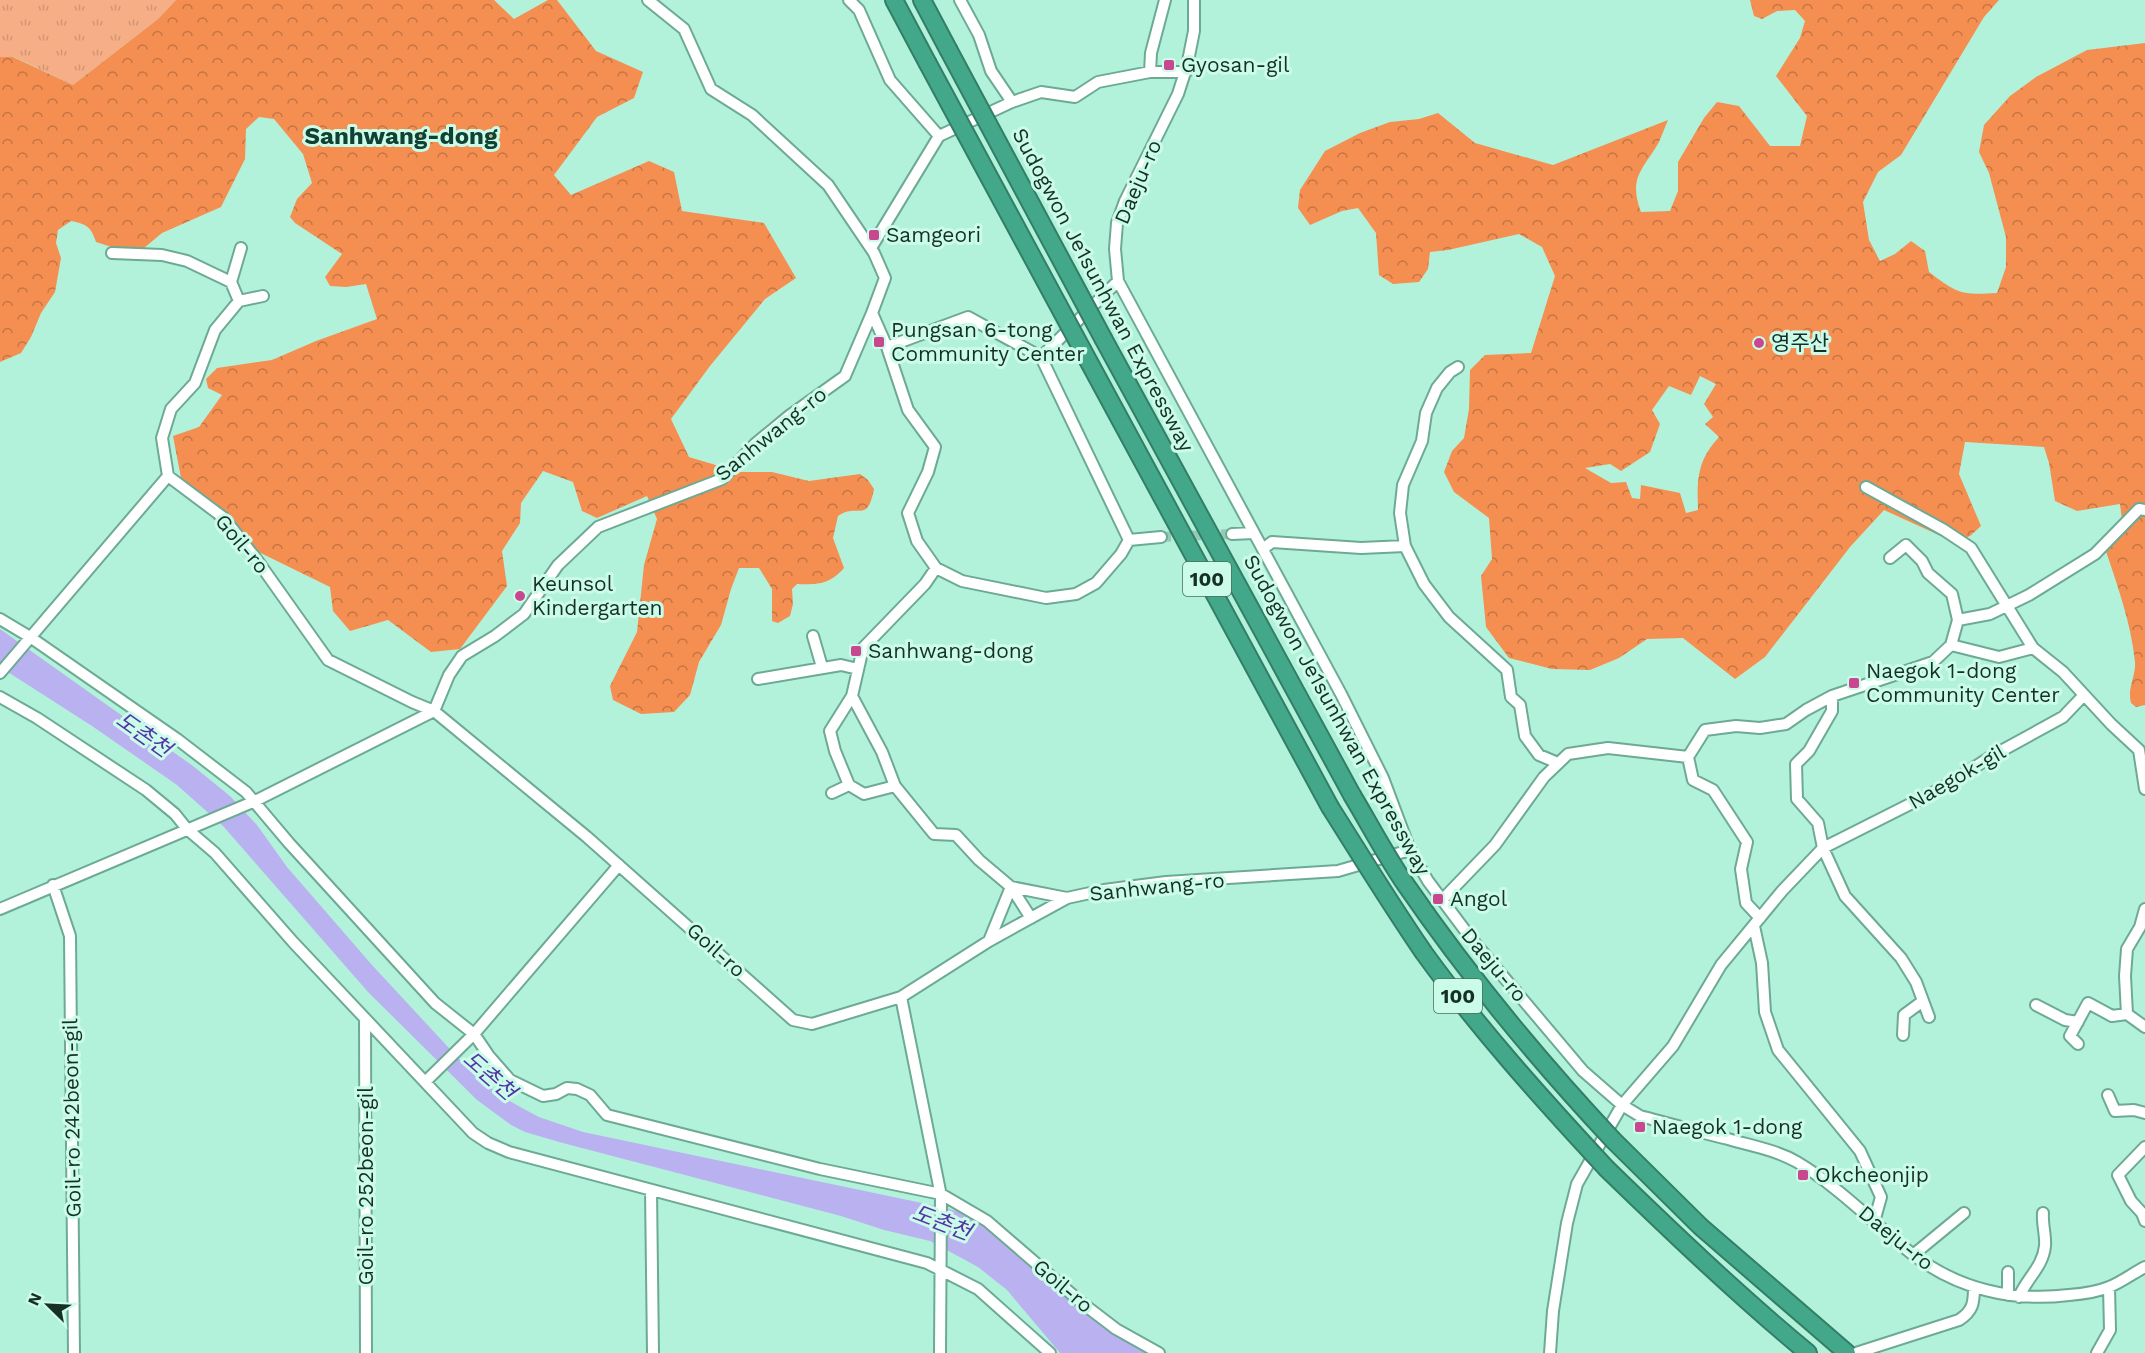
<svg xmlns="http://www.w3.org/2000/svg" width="2145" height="1353" viewBox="0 0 2145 1353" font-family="'Work Sans','Noto Sans KR',sans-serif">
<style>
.grass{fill:url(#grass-tufts)}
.forest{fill:url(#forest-crowns);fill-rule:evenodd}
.water{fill:#bab2f0}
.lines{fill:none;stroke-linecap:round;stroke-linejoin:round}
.minor-tunnel{stroke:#94cbb6;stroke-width:10;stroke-dasharray:10 5;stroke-linecap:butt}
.minor-casing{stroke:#6daa95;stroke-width:14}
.highway-casing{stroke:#337e67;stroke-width:20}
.minor{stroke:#fff;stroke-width:10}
.highway{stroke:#42a889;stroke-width:16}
.highway-bridge-casing{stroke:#337e67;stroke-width:20;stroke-linecap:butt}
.highway-bridge{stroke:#42a889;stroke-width:16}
.poi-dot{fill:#c9478f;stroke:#cafce9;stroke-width:2}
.labels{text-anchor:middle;stroke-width:6;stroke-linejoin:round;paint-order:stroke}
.shield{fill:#cafce9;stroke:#4c6d61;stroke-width:1.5}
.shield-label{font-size:20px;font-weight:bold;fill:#163027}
.poi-label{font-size:21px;fill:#163027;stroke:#cafce9;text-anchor:start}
.street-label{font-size:21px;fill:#163027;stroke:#cafce9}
.water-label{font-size:22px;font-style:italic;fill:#5333a7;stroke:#cafce9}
.quarter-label{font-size:24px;font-weight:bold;fill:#104132;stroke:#cafce9}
</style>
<defs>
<pattern id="grass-tufts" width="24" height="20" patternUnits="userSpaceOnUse" patternTransform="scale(1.5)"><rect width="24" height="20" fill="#f6ae86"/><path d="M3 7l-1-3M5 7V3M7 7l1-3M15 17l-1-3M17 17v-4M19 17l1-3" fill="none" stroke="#d29674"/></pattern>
<pattern id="forest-crowns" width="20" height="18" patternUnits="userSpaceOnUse" patternTransform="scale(1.5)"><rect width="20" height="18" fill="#f58e51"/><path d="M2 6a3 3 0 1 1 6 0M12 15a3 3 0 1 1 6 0" fill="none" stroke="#c57443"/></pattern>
</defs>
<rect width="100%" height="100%" fill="#b3f2da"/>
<path class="grass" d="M0 0H176L158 19 73 85 14 57H0Z"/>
<path class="forest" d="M176 0H494L514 19 548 0H557L596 51 643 72 634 98 597 117 554 175 571 195 649 161 674 172 682 211 764 223 796 278 765 299 710 366 671 419 689 457 739 472H772L809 481 860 474 868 480 874 489C867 525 858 502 838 516L833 538 844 568C830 584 818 585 797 584L792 589 793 604 790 616 778 623 772 621V589L759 568H739L731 589 721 625 699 662 690 695 674 712 641 714 613 700 610 686 637 632 644 565 657 519 647 496 597 518 582 511 573 482 543 471 521 503 520 523 502 551 507 586 460 649 431 652 388 620 350 631 333 611 330 587 230 538 182 483 173 436 199 427 222 395 208 388 206 379 217 368 272 360 316 341 377 319 366 284 346 287 330 286 325 277 342 254 295 223 290 217 297 199 312 183 303 154 274 119 259 117 246 129 245 159 221 207 162 233 144 248 121 250 96 242C91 227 87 224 71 221L58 230 56 243 61 258 55 292 41 313 31 337 21 353 0 362V57H13L73 85 158 19Z
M1750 0H1999L1984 17 1901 155 1878 172 1863 202 1869 240 1880 261 1895 254 1911 241 1925 251 1929 272C1958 294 1961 295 1997 293L2006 267V237L1989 173 1979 152 1984 125 2010 96 2036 77 2087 50 2145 43V705L2136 707 2131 703C2127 688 2136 676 2135 662 2131 622 2117 585 2105 548L2122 520 2120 504 2077 511 2055 501 2049 463 2044 447 1965 442 1959 474 1981 526 1970 536 1954 542 1884 510 1850 547 1765 657 1735 679 1683 638 1647 639 1619 658 1590 670 1552 669 1509 658 1486 627 1481 576 1492 559 1489 518 1454 492 1444 472 1452 451 1464 438 1469 409 1470 370 1485 355 1531 353 1555 276 1542 247 1519 234 1448 250 1430 252 1428 269 1419 282 1393 284 1379 275 1376 233 1358 208 1342 211 1310 225 1298 208 1300 190 1325 151 1360 133 1390 122 1419 119 1438 113 1475 143 1553 165 1668 120C1665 127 1662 135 1659 142 1643 170 1628 177 1641 212L1670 211 1678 191V162L1704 118 1717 102 1739 106 1770 146H1800L1807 116 1776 76 1800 38 1805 21 1795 10 1777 11 1762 19 1754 16ZM1700 376 1716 384 1704 404 1713 417 1705 424 1719 437C1697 461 1697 479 1698 510L1686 513 1680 493 1641 485 1640 499 1632 498 1626 482 1611 483 1585 468 1610 464 1621 471 1650 452 1660 424 1652 410 1669 386 1691 395Z"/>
<path class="water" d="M0 629 193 766 230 796 257 825 287 867 372 965 474 1075 503 1097 522 1108 539 1117 583 1132 946 1208 962 1213 995 1234 1151 1353H1060L1007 1290 978 1267 930 1241 884 1230 841 1216 559 1142 525 1132 511 1125 477 1100 368 992 223 826 177 785 92 726 0 667Z"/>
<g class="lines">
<path class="minor-tunnel" d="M1161 537 1232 534"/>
<defs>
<path id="minor" d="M648 0 684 29 711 89 752 115 828 185 874 253 885 278 872 313 887 347 908 410 935 447 928 472 908 513 917 541 936 568 962 581 1046 598 1076 594 1096 583 1121 554 1129 540
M849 0 859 10 890 80 939 136
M960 0 979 35 991 71 1012 102
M1194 0V31L1187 66 1178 94 1125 201 1117 223 1115 249 1118 281 1341 694 1383 778 1410 850 1428 881 1470 937 1583 1071 1622 1105 1640 1116C1670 1124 1699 1132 1728 1139 1752 1146 1776 1150 1797 1162 1839 1187 1873 1223 1911 1253 1957 1289 2012 1302 2069 1295 2082 1294 2097 1292 2109 1287 2122 1282 2133 1273 2145 1267
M1150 72 1151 53 1165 0
M871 248 939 136 1012 102 1041 92 1075 97 1098 82 1150 72H1186
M112 253 162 255 187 261 231 282 239 301 215 330 195 383 171 409 162 438 168 476 224 518 257 560 328 660 412 702 434 711 449 675 462 656 495 636 524 614 558 565 598 527 722 479 755 444 789 416 845 376 872 313
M1118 281 1041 357 1129 540
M231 282 241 248
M239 301 263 296
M887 347 968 317 1041 357
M1866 487 1944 530 1971 548 2033 648 2063 672 2111 724 2139 750 2145 789
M1232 534 1254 533
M1129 540 1161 537
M1405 546 1424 584 1449 617 1507 670 1511 697 1520 705 1525 736 1539 755 1558 763
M1263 549 1272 542 1361 548 1405 546 1400 513 1403 485 1422 441 1426 413 1437 388 1450 372 1458 367
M1890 558 1906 545 1922 561 1928 573 1952 594 1958 620
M936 568 925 584 863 648 852 696 882 752 895 786 934 834 956 835 979 860 1011 887 1031 918
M0 619 30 637 177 739 246 792 289 843 435 1003 474 1034 489 1056 510 1080 543 1096 556 1094 567 1088 577 1089 590 1095 607 1115 615 1117 820 1169 941 1194 987 1221 1082 1303 1116 1329 1159 1353
M813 636 822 667
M1951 645 1999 657 2033 648
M0 673 168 476
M758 679 841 665 858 669
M852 696 830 731 835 751 849 785 864 794 895 786
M0 697 37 718 146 790 175 814 187 829 215 853 293 942 473 1133 488 1143 509 1152 927 1263 978 1289 1050 1353
M1688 757 1693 780 1713 790 1747 842 1741 869 1746 903 1760 918
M832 793 849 785
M53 885 70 936 74 1353
M1442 900 1495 845 1544 777 1568 754 1608 748 1688 757 1705 730 1736 726 1760 728 1786 724 1806 710 1832 696 1933 662 1951 645 1958 620 1990 614 2029 595 2095 554 2139 509 2145 510
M0 909 255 801 434 711 587 837 793 1020 812 1024 901 997 989 941 1067 898 1104 890 1166 882 1338 871 1410 850
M2145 909 2140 927 2127 949 2125 976 2127 1014 2145 1027
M1754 926 1762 963 1765 1012 1778 1050 1860 1151 1881 1197 1874 1222
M989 941 1011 887 1067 898
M901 997 941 1196 940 1353
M2036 1005 2065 1020 2078 1022
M1929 1017 1916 982 1901 958 1845 896 1823 848 1942 788 1992 756 2063 717 2084 695
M365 1019 366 1353
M1903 1035 1904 1015 1923 1001
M2078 1044 2070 1036 2088 1003 2112 1016 2127 1014
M425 1082 474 1034 619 865
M2108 1095 2115 1111 2134 1110 2145 1113
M2145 1147 2118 1175 2131 1201 2142 1213 2145 1221
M651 1190 653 1353
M1913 1255 1964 1213
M2008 1295V1272
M2019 1297C2026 1279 2043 1267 2045 1246 2046 1236 2042 1224 2043 1213
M1550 1353 1553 1311 1567 1223 1577 1184 1622 1105 1673 1046 1721 965 1782 891 1823 848 1818 823 1797 799 1796 764 1809 751 1832 711V696
M1856 1353 1959 1320C1973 1311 1974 1303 1974 1287
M2097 1353 2110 1330 2109 1287"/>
<path id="highway" d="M894 0 927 62
M922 0 948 49
M1104 340 1352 795
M1083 351 1330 807
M1613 1140 1701 1227 1847 1353
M1607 1169C1672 1232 1738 1295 1808 1353"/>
</defs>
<use href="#minor" class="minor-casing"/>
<use href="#highway" class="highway-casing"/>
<use href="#minor" class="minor"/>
<use href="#highway" class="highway"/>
<defs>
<path id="highway-bridge" d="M948 49 1104 340
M927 62 1083 351
M1352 795C1370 825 1386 856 1406 885 1468 975 1539 1061 1613 1140
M1330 807C1361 856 1391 905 1424 953 1479 1029 1543 1100 1607 1169"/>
</defs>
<use href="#highway-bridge" class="highway-bridge-casing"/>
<use href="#highway-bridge" class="highway-bridge"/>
</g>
<g class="poi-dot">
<rect x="1163" y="59" width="12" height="12" rx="3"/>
<rect x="868" y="229" width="12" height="12" rx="3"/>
<rect x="873" y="336" width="12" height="12" rx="3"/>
<circle cx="1759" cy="343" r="6"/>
<circle cx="520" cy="596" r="6"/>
<rect x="850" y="645" width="12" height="12" rx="3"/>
<rect x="1848" y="677" width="12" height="12" rx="3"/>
<rect x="1432" y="893" width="12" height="12" rx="3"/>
<rect x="1634" y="1121" width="12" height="12" rx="3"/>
<rect x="1797" y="1169" width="12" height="12" rx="3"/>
</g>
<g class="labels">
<g class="shield">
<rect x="1183" y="562" width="48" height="34" rx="4.5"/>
<rect x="1434" y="979" width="48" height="34" rx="4.5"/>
</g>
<g class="shield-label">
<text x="1207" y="586">100</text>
<text x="1458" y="1003">100</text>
</g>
<g class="poi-label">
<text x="1181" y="72">Gyosan-gil</text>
<text x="886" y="242">Samgeori</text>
<text x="891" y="337">Pungsan 6-tong<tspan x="891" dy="24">Community Center</tspan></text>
<text x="1771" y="350">영주산</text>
<text x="532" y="591">Keunsol<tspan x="532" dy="24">Kindergarten</tspan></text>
<text x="868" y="658">Sanhwang-dong</text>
<text x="1866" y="678">Naegok 1-dong<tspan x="1866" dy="24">Community Center</tspan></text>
<text x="1450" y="906">Angol</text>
<text x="1652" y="1134">Naegok 1-dong</text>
<text x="1815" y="1182">Okcheonjip</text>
</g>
<g class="street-label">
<text transform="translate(1138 182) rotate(-67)" y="7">Daeju-ro</text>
<text transform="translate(1103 290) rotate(62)" y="7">Sudogwon Je1sunhwan Expressway</text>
<text transform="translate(771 434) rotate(-39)" y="7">Sanhwang-ro</text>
<text transform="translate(242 544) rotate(50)" y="7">Goil-ro</text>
<text transform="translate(1337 715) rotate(61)" y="7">Sudogwon Je1sunhwan Expressway</text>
<text transform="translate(1957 777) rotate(-30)" y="7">Naegok-gil</text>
<text transform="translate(1157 887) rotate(-6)" y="7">Sanhwang-ro</text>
<text transform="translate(716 950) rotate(42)" y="7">Goil-ro</text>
<text transform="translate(1494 965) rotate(50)" y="7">Daeju-ro</text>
<text transform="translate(72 1118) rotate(-91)" y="7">Goil-ro 242beon-gil</text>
<text transform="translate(366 1186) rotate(-90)" y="7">Goil-ro 252beon-gil</text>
<text transform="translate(1896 1238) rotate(39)" y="7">Daeju-ro</text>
<text transform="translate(1063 1286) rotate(40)" y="7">Goil-ro</text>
</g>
<g class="water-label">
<text transform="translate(144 734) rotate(35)" y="8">도촌천</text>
<text transform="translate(490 1075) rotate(41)" y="8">도촌천</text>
<text transform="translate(942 1222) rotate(21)" y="8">도촌천</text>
</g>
<g class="quarter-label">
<text x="401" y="144">Sanhwang-dong</text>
</g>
</g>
<g transform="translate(48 1305) rotate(294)" stroke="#cafce9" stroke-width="4.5" paint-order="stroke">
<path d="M0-4.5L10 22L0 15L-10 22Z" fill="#163027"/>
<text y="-9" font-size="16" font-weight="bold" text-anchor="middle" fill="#163027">N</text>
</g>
</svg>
